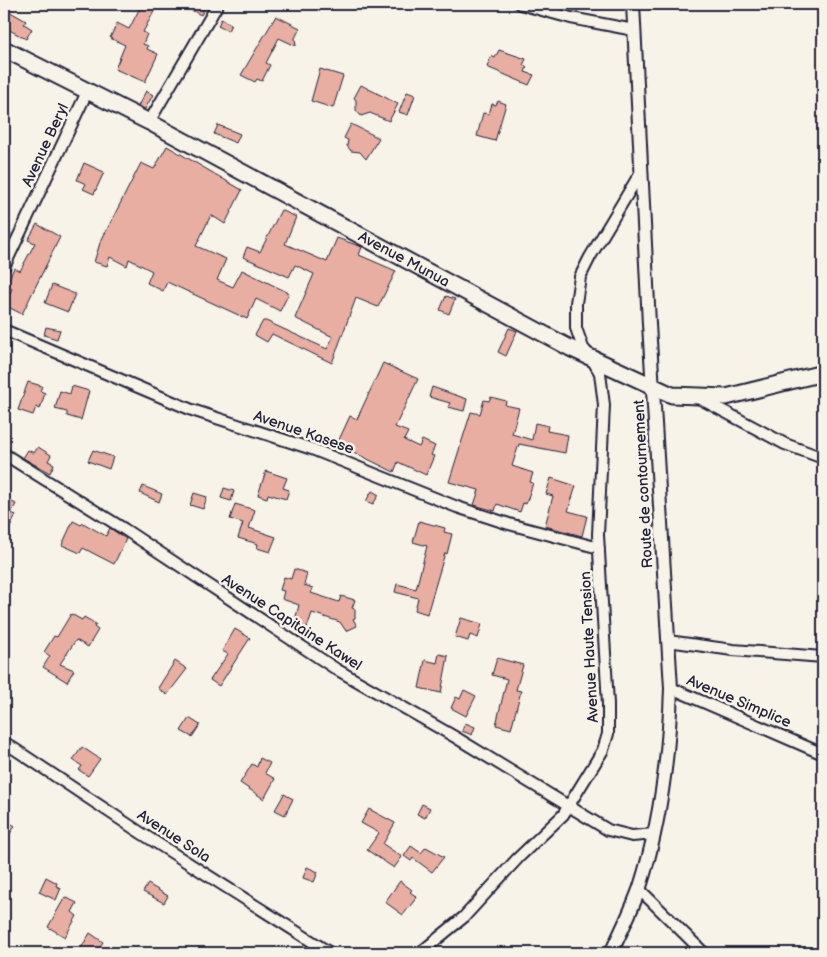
<svg xmlns="http://www.w3.org/2000/svg" width="827" height="957" viewBox="0 0 827 957" font-family="'Balsamiq Sans',sans-serif">
<style>
.building{fill:#e8aea1;stroke:#22223b}
.lines{fill:none;stroke-linecap:round;stroke-linejoin:round}
.minor-casing{stroke:#22223b;stroke-width:14}
.tertiary-casing{stroke:#22223b;stroke-width:16}
.secondary-casing{stroke:#22223b;stroke-width:19}
.minor{stroke:#f7f3e8;stroke-width:10}
.tertiary{stroke:#f7f3e8;stroke-width:12}
.secondary{stroke:#f7f3e8;stroke-width:15}
.labels{text-anchor:middle;stroke-width:5;stroke-linejoin:round;paint-order:stroke}
.street-label{font-size:15px;fill:#22223b;stroke:#f7f3e8}
</style>
<rect width="100%" height="100%" fill="#f7f3e8"/>
<filter id="ink" filterUnits="userSpaceOnUse"><feTurbulence type="fractalNoise" baseFrequency=".02" numOctaves="2"/><feDisplacementMap in="SourceGraphic" scale="10" xChannelSelector="R" yChannelSelector="G"/><feConvolveMatrix kernelMatrix="1 2 1 2 8 2 1 2 1" color-interpolation-filters="sRGB"/></filter>
<g filter="url(#ink)">
<path class="building" d="M142 4H158L143 32 147 34 143 44 148 46 147 49 158 54 145 82 115 69 125 45 110 38 117 23 129 29Z
M179 4H207L201 15Z
M7 10 26 21 24 24 32 29 26 39 4 27V15Z
M276 16 300 28 295 38 296 46 279 38 266 63 270 65 262 81 257 79 255 82 241 75Z
M221 19 231 24 228 31 218 26Z
M499 50 526 59 523 65 527 67 525 72 534 75 529 85 487 67 491 56 495 58Z
M320 69 343 76 333 108 311 101Z
M361 85 398 104 389 121 370 113 361 116 356 110V100L354 98Z
M146 91 153 95 145 109 138 106Z
M407 92 415 95 408 115 399 112Z
M498 101 506 104 495 141 477 136 483 113 489 114 492 104 496 105Z
M351 124 379 138 366 159 360 152 351 151 347 146 348 140 344 138Z
M218 125 240 134 236 143 214 134Z
M167 146 242 190 225 224 211 215 196 246 226 259 217 280 233 287 242 270 289 293 280 311 256 299 247 319 167 282 163 291 147 283 152 271 129 259 127 266 110 257 107 266 94 262 100 243 141 163 154 169Z
M84 163 104 172 94 194 83 189 86 184 77 180Z
M281 210 296 217 285 244 327 262 337 238 362 247 359 255 396 271 378 307 356 298 332 363 272 334 267 342 255 335 263 321H266L327 349 333 337 295 318 314 274 295 265 289 277 243 257 247 247 260 252Z
M37 224 60 237 22 314 4 305 12 289 6 285 14 268 20 271 35 243 28 240Z
M52 285 75 294 68 312 45 303Z
M446 296 455 299 449 314 440 310Z
M46 327 60 330 57 339 44 335Z
M509 328 517 331 506 356 498 352Z
M383 363 418 379 395 427 408 432 404 440 419 447 422 440 435 446 431 455 434 456 426 475 398 462 394 472 337 444 350 416 357 419Z
M28 382 42 386 40 391 45 393 40 409 36 407 33 415 18 410Z
M72 386 89 391 81 420 67 416V412L55 409 60 391 70 394Z
M432 387 467 399 464 411 448 407 450 403 429 397Z
M491 397 506 401 505 405 519 408 512 434 532 440 535 423 548 426 547 431 568 435 565 453 519 444 512 466 533 473 530 482 533 483 526 504 523 503 520 512 497 504 495 511 474 505 479 490 449 482 471 412 480 414 484 400 489 401Z
M38 447 51 455 48 461 54 464 50 473 23 458 28 450 34 453Z
M93 450 113 457 109 469 88 461Z
M266 471 287 478 283 488 289 490 286 499 268 494 267 498 258 495Z
M551 478 576 486 568 511 587 516 582 536 545 526 553 496 546 494Z
M143 486 162 494 159 502 140 493Z
M224 488 234 491 231 501 221 498Z
M372 491 379 495 373 504 366 501Z
M194 493 207 497 203 509 190 505Z
M4 498 16 504 11 513 16 515 4 540Z
M235 504 255 510 249 528 276 537 270 552 257 548 258 544 238 538 243 523 230 519Z
M73 521 81 525 83 523 106 536 110 528 126 539 114 564 83 548 80 553 62 545Z
M419 521 445 528 444 532 452 534 447 554 445 553 427 614 415 610 418 598 395 592 397 584 416 589 427 546 413 542Z
M294 569 307 573 304 585 313 588 311 593 339 602 341 596 355 600 352 608 355 609V618L353 619 357 626 346 631 340 622 312 613 307 628 294 624 299 605 282 599 284 591 280 590 284 577 291 579Z
M71 614 82 620 84 617 96 624 94 627 98 630 88 647 76 640 60 664 74 670 67 682 43 667 50 656 44 652 54 636 57 637Z
M461 618 482 624 478 638 470 635 468 641 455 637Z
M235 629 250 638 219 686 210 680 228 654 222 651Z
M439 654 448 656 441 693 419 688 425 660 437 663Z
M497 658 523 665 516 690 521 691 511 729 496 725 507 679 492 675Z
M175 661 187 669 167 695 158 688Z
M464 690 476 696 466 716 451 708 456 697 460 699Z
M189 718 200 725 192 737 181 731Z
M465 723 475 727 472 735 462 731Z
M82 747 100 759 88 776 79 770 82 766 73 760Z
M260 758 270 763 265 773 275 779 264 799 240 783 252 764 257 767Z
M284 794 293 799 285 815 275 810Z
M422 804 430 808 425 818 417 814Z
M369 809 395 823 383 844 402 857 394 868 367 850 379 833 361 823Z
M4 819 15 826 4 843Z
M411 846 421 853 426 847 444 857 432 872 413 858 411 861 404 856Z
M307 867 318 872 314 882 303 878Z
M46 877 57 883 56 886 61 888 56 900 39 892Z
M400 881 412 890 410 892 417 897 403 915 385 902Z
M148 884 168 896 164 903 143 892Z
M65 897 77 903 72 912 77 916 65 937 48 927Z
M90 933 103 942 96 953H89L81 948Z"/>
<g class="lines">
<defs>
<path id="minor" d="M520 4 571 18 634 30
M149 122 218 4
M4 267 88 90
M4 330 192 410 312 449 457 507 509 524 599 548
M699 398 785 444 823 458
M4 454 124 529 336 669 455 737 608 830 632 836 655 834
M668 641 733 650 823 657
M671 688 823 754
M4 742 141 833 330 953
M639 889 704 953
M420 953 464 917 518 858 563 815 603 750 608 734V704L598 535 604 405 600 373 592 359 583 348 576 328V303L580 277 590 257 642 170"/>
<path id="tertiary" d="M611 953C621 931 632 910 640 887 661 821 669 756 671 688L649 324 633 4"/>
<g id="secondary">
<path id="s1" d="M4 49 149 122 570 348 672 395 726 397 823 373"/>
</g>
</defs>
<use href="#minor" class="minor-casing"/>
<use href="#tertiary" class="tertiary-casing"/>
<use href="#secondary" class="secondary-casing"/>
<use href="#minor" class="minor"/>
<use href="#tertiary" class="tertiary"/>
<use href="#secondary" class="secondary"/>
</g>
</g>
<g class="labels">
<g class="street-label">
<text transform="translate(45 145) rotate(-65)" y="5">Avenue Beryl</text>
<text dy="5" stroke="none"><textPath href="#s1" startOffset="452">Avenue Munua</textPath></text>
<text transform="translate(304 432) rotate(19)" y="5">Avenue Kasese</text>
<text transform="translate(643 484) rotate(-93)" y="5">Route de contournement</text>
<text transform="translate(292 622) rotate(33)" y="5">Avenue Capitaine Kawel</text>
<text transform="translate(589 647) rotate(-93)" y="5">Avenue Haute Tension</text>
<text transform="translate(739 701) rotate(23)" y="5">Avenue Simplice</text>
<text transform="translate(174 836) rotate(33)" y="5">Avenue Sola</text>
</g>
</g>
<rect width="827" height="957" fill="none" stroke="#f7f3e8" stroke-width="20"/>
<rect x="10" y="10" width="807" height="937" fill="none" stroke="#22223b" stroke-width="2" filter="url(#ink)"/>
</svg>
